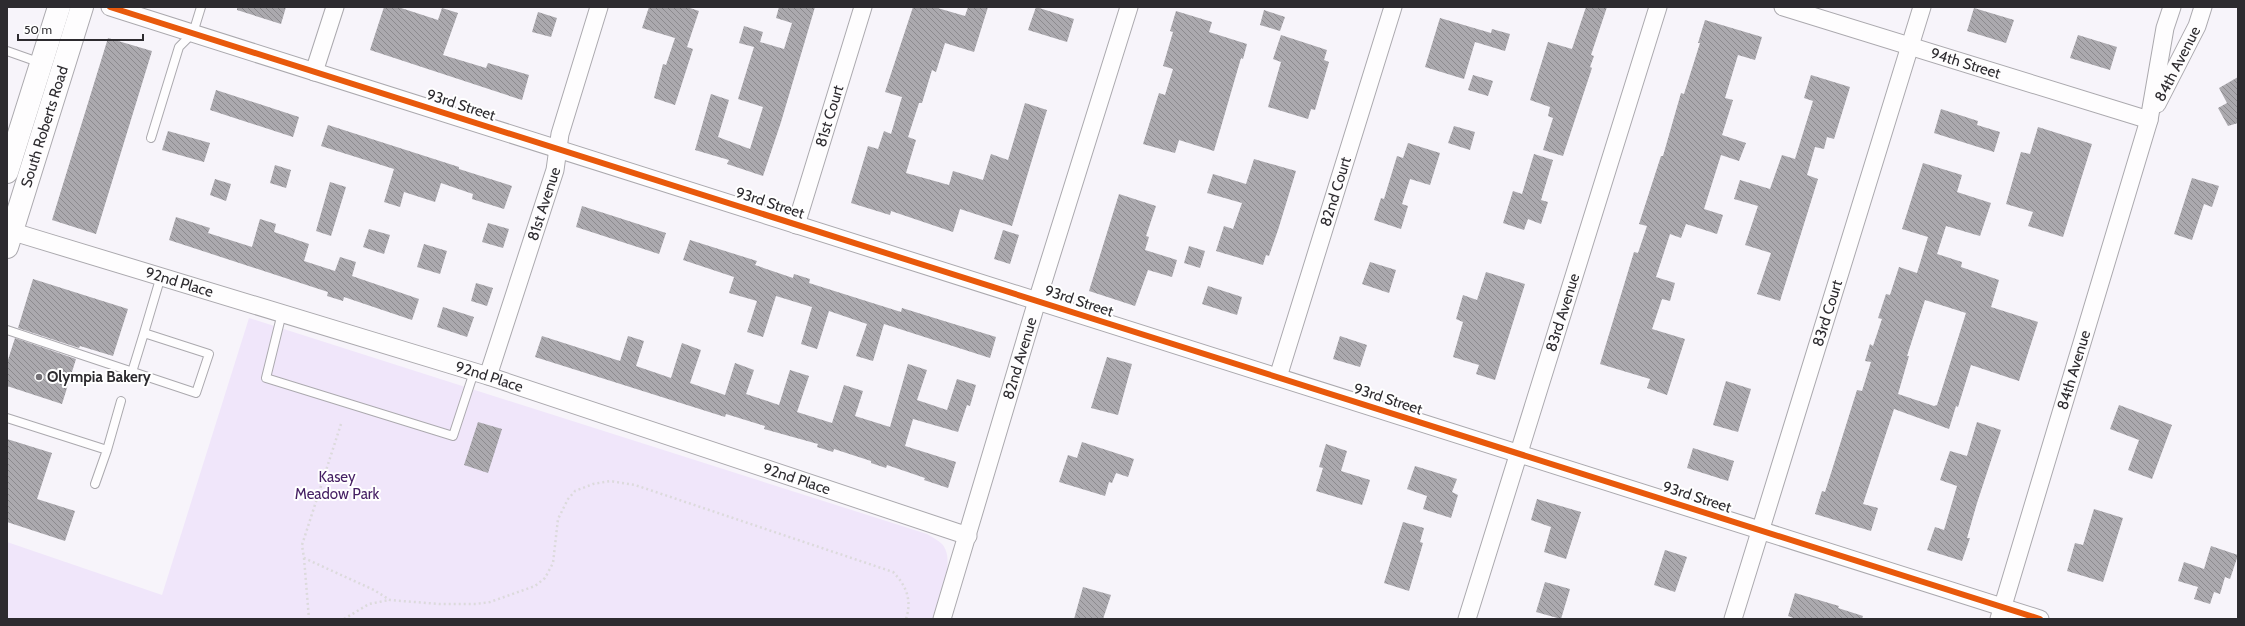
<svg xmlns="http://www.w3.org/2000/svg" width="2245" height="626" viewBox="0 0 2245 626" font-family="Cabin,sans-serif">
<style>
.green{fill:#f0e6fa}
.building{fill:url(#building-back-hatch);fill-rule:evenodd}
.lines{fill:none;stroke-linecap:round;stroke-linejoin:round}
.lane-casing{stroke:#aba9ae;stroke-width:10}
.street-casing{stroke:#aba9ae;stroke-width:19}
.secondary-casing{stroke:#aba9ae;stroke-width:24}
.path{stroke:#dcdadc;stroke-width:2.5;stroke-dasharray:2 3;stroke-linecap:butt}
.lane{stroke:#fefdfe;stroke-width:8}
.street{stroke:#fefdfe;stroke-width:17}
.secondary{stroke:#fefdfe;stroke-width:22}
.cycleway-casing{stroke:#fff;stroke-width:8}
.cycleway{stroke:#e8590c;stroke-width:6}
.poi-dot{fill:#747176;stroke:#fff;stroke-width:1.5}
.labels{text-anchor:middle;stroke-width:4;stroke-linejoin:round;paint-order:stroke}
.street-label{font-size:15px;fill:#2d2b2f;stroke:#fff}
.poi-label{font-size:15px;font-weight:bold;fill:#2d2b2f;stroke:#fff;text-anchor:start}
.park-label{font-size:15px;fill:#451f63;stroke:#fff}
</style>
<defs>
<pattern id="building-back-hatch" width="6" height="6" patternUnits="userSpaceOnUse"><rect width="6" height="6" fill="#aba9ae"/><path d="M-1 5l2 2M0 0l6 6M5-1l2 2" fill="none" stroke="#8c8a8e"/></pattern>
</defs>
<rect width="100%" height="100%" fill="#f7f4fa"/>
<path class="green" d="M249 318 927 534C932 537 938 540 942 544 957 561 938 600 932 619H7V542L162 595Z"/>
<path class="building" d="M237 7H286L281 24 237 10Z
M384 7H398L438 20 442 8 458 13 443 55 486 68 488 63 529 75 522 100 370 50Z
M649 7H687L699 11 687 47 693 49 675 105 654 98 663 64 666 65 675 38 642 28Z
M779 7H815L781 122 763 176 727 164 729 160 695 150 711 94 729 100 718 137 750 149 763 107 738 99 754 47 739 43 744 26 763 32 760 42 784 49 792 23 776 18Z
M913 7H934L965 16 968 7H988L974 52 945 43 936 72 932 70 922 103H919L908 137 916 140 906 173 949 185 953 171 983 180 991 154 1008 160 1025 103 1047 110 1012 226 960 209 953 232 891 211 890 215 851 203 868 146 878 149 884 131 891 134 902 97 885 92Z
M1036 7 1074 19 1067 42 1028 30Z
M1586 7H1607L1591 55 1594 56 1590 67 1592 68 1563 156 1543 150 1553 118 1548 116 1550 107 1530 100 1548 42 1572 49Z
M1974 8 2014 20 2006 43 1967 31Z
M1264 10 1285 17 1280 31 1260 25Z
M1176 11 1212 22 1209 32 1247 44 1243 59 1241 58 1214 151 1179 140 1175 153 1143 144 1159 93 1165 95 1173 69 1163 66 1173 32 1170 31Z
M538 12 557 18 551 37 532 32Z
M1440 18 1491 33 1492 29 1510 34 1505 51 1475 42 1464 79 1425 67Z
M1705 20 1762 37 1755 60 1738 55 1725 98 1733 100 1722 135 1746 143 1739 161 1721 155 1704 209 1723 215 1717 234 1686 224 1681 238 1670 234 1656 277 1675 283 1670 301 1662 299 1652 329 1685 339 1667 395 1647 388 1650 379 1600 364 1634 252 1638 253 1647 226 1639 224 1661 156H1663L1681 93 1684 94 1700 43H1698Z
M1281 35 1327 50 1324 60 1329 62 1315 110 1311 109 1308 119 1268 107 1281 62 1273 59Z
M2078 35 2117 47 2110 70 2070 58Z
M108 38 152 51 96 234 52 220Z
M1473 75 1493 81 1488 96 1468 90Z
M1811 75 1850 87 1834 139 1827 137 1824 149 1815 147 1807 175 1818 179 1780 301 1757 294 1771 253 1745 245 1758 206 1734 199 1740 180 1770 189 1782 155 1795 159 1813 101 1804 98Z
M2238 77V123L2228 126 2218 108 2227 103 2219 88Z
M216 90 299 117 293 137 210 110Z
M1941 109 1978 121 1977 125 2000 132 1994 152 1934 133Z
M328 125 459 167V169L512 186 504 209 472 199 473 194 441 183 435 202 404 192 400 207 384 202 394 169 321 146Z
M1454 126 1475 132 1470 150 1448 143Z
M2038 127 2092 144 2063 237 2028 226 2033 212 2006 204 2021 152 2030 154Z
M168 131 210 143 204 162 162 150Z
M1408 143 1440 153 1430 185 1410 179 1402 204 1408 206 1401 229 1374 220 1381 198 1384 199 1397 156 1403 158Z
M1534 154 1553 160 1541 200 1548 202 1541 224 1528 219 1524 230 1503 223 1513 191 1522 194Z
M1254 159 1296 171 1278 230 1269 256 1266 255 1263 265 1216 251 1224 226 1233 229 1242 203 1207 193 1213 174 1246 184Z
M1923 163 1962 175 1957 192 1991 203 1980 236 1946 226 1937 254 1962 262 1961 267 1999 280 1991 307 2038 322 2019 381 1971 365 1958 407 1956 406 1949 429 1894 409 1863 504 1878 508 1871 531 1815 514 1822 491 1825 492 1832 470 1857 390 1862 391 1871 362 1865 361 1870 344 1873 346 1882 319 1878 318 1886 294 1890 295 1899 267 1917 273 1928 237 1902 229ZM1925 300 1966 313 1937 405 1934 406 1898 394 1909 356H1907Z
M275 165 291 170 286 188 270 183Z
M2192 178 2219 186 2212 207 2204 204 2192 240 2174 234Z
M215 179 231 184 226 201 210 195Z
M330 182 346 187 331 236 316 231Z
M1119 194 1156 206 1146 236 1149 237 1145 250 1177 260 1172 277 1148 270 1135 306 1089 291Z
M582 206 666 233 659 254 576 227Z
M176 217 210 228 208 233 252 247 260 219 276 224 274 232 309 244 304 261 335 271 340 257 356 262 352 276 419 299 412 320 344 297 343 301 327 296 328 292 169 240Z
M488 223 509 229 503 248 482 242Z
M369 229 390 235 384 254 363 247Z
M1003 230 1019 235 1010 264 994 259Z
M690 240 757 261 755 265 793 278 794 274 810 279 809 283 901 312 902 308 996 337 990 358 884 324 873 361 856 356 867 324 829 311 817 349 801 344 812 307 776 296 763 337 747 332 757 301 729 293 734 277 683 260Z
M424 244 447 251 440 274 417 267Z
M1189 246 1205 251 1200 268 1184 263Z
M1370 262 1396 270 1389 293 1362 284Z
M1486 272 1525 284 1495 380 1476 374 1479 365 1453 357 1463 322 1456 319 1463 295 1477 300Z
M33 279 128 309 113 356 80 346 79 348 18 328Z
M476 283 493 288 487 306 471 301Z
M1208 286 1242 297 1237 315 1202 304Z
M443 307 474 317 467 337 437 327Z
M542 336 620 361 628 336 644 341 636 366 671 378 682 343 701 350 690 383 725 395 735 363 754 370 746 394 779 405 790 370 809 376 797 412 832 423 844 385 863 391 855 416 890 427 908 364 927 370 917 400 947 410 957 379 976 385 970 406 967 405 958 432 913 419 905 446 956 462 948 488 924 480 925 478 887 465 886 468 871 463V461L834 449 833 452 817 447 818 444 764 429 765 426 726 414 725 417 535 357Z
M1340 336 1367 345 1360 367 1333 359Z
M15 338 76 359 62 404 7 386V363Z
M1107 357 1132 364 1118 415 1091 408Z
M1726 381 1751 389 1738 432 1713 425Z
M2119 405 2172 425 2152 479 2128 470 2139 440 2110 429Z
M478 422 502 429 488 473 464 465Z
M1977 422 2001 430 1977 503 1967 538H1970L1962 561 1927 550 1935 527 1944 530 1957 486 1940 480 1950 451 1967 456Z
M7 439 52 453 37 499 75 511 65 541 7 522Z
M1082 442 1134 459 1128 477 1116 473 1112 483 1109 482 1105 496 1059 482 1068 455 1077 458Z
M1326 444 1347 451 1341 471 1370 480 1362 505 1316 491 1323 468 1319 467Z
M1693 448 1734 461 1728 481 1687 468Z
M1415 466 1457 479 1452 492 1458 495 1451 518 1423 509 1427 496 1407 489Z
M1537 499 1581 512 1566 559 1544 552 1551 527 1531 520Z
M2094 509 2123 518 2103 582 2067 571 2075 543 2083 545Z
M1403 522 1424 528 1420 542 1423 543 1409 591 1384 583Z
M2211 546 2238 555 2230 579 2225 577 2220 594 2214 592 2210 604 2194 599 2198 587 2178 581 2184 562 2204 569Z
M1665 550 1687 557 1675 592 1654 585Z
M1545 582 1570 589 1561 619 1536 612Z
M1083 587 1111 595 1103 619H1074Z
M1795 593 1839 606 1838 608 1863 616 1862 619H1796L1788 616Z"/>
<g class="lines">
<defs>
<path id="lane" d="M7 51 41 63
M151 138 179 47 193 33 201 7
M282 313 266 378 453 436 474 372
M7 330 196 393 209 354 144 333 161 276
M132 372 144 333
M7 418 107 450 121 401
M95 484 107 450"/>
<g id="street">
<path d="M110 7 2040 619"/>
<path id="s1" d="M1783 7 2149 120"/>
<path d="M314 72 335 7"/>
<path id="s2" d="M2157 104 2197 26 2203 7"/>
<path id="s3" d="M796 225 863 7"/>
<path id="s4" d="M7 230 488 376 968 536"/>
<path id="s5" d="M488 376 555 170 560 134 599 7"/>
<path id="s6" d="M1278 377 1393 7"/>
<path id="s7" d="M942 619 1037 301 1129 7"/>
<path id="s8" d="M1467 619 1658 7"/>
<path id="s9" d="M1733 619 1922 7"/>
<path id="s10" d="M1999 619 2149 120 2165 28 2172 7"/>
</g>
<g id="secondary">
<path d="M7 172 59 7"/>
<path id="s11" d="M7 247 82 7"/>
</g>
</defs>
<use href="#lane" class="lane-casing"/>
<use href="#street" class="street-casing"/>
<use href="#secondary" class="secondary-casing"/>
<path class="path" d="M341 424 302 545 304 558 374 590 390 600 439 604H476L490 602 535 586 545 578 553 563 558 519 568 499 575 491 593 484 610 481 635 485 893 572C907 586 912 601 906 619
M304 558 309 619
M344 619 369 604 389 600"/>
<use href="#lane" class="lane"/>
<use href="#street" class="street"/>
<use href="#secondary" class="secondary"/>
<defs>
<path id="cycleway" d="M110 7 2040 619"/>
</defs>
<use href="#cycleway" class="cycleway-casing"/>
<use href="#cycleway" class="cycleway"/>
</g>
<circle class="poi-dot" cx="39" cy="377" r="4"/>
<g class="labels">
<g class="street-label">
<text dy="5" stroke="none"><textPath href="#s2" startOffset="45">84th Avenue</textPath></text>
<text dy="5" stroke="none"><textPath href="#s1" startOffset="191">94th Street</textPath></text>
<text transform="translate(461 105) rotate(18)" y="5">93rd Street</text>
<text dy="5" stroke="none"><textPath href="#s3" startOffset="114">81st Court</textPath></text>
<text dy="5" stroke="none"><textPath href="#s11" startOffset="126">South Roberts Road</textPath></text>
<text dy="5" stroke="none"><textPath href="#s6" startOffset="194">82nd Court</textPath></text>
<text transform="translate(770 203) rotate(18)" y="5">93rd Street</text>
<text dy="5" stroke="none"><textPath href="#s5" startOffset="181">81st Avenue</textPath></text>
<text dy="5" stroke="none"><textPath href="#s4" startOffset="180">92nd Place</textPath></text>
<text transform="translate(1079 301) rotate(18)" y="5">93rd Street</text>
<text dy="5" stroke="none"><textPath href="#s8" startOffset="321">83rd Avenue</textPath></text>
<text dy="5" stroke="none"><textPath href="#s9" startOffset="320">83rd Court</textPath></text>
<text dy="5" stroke="none"><textPath href="#s7" startOffset="272">82nd Avenue</textPath></text>
<text dy="5" stroke="none"><textPath href="#s10" startOffset="260">84th Avenue</textPath></text>
<text dy="5" stroke="none"><textPath href="#s4" startOffset="504">92nd Place</textPath></text>
<text transform="translate(1388 399) rotate(18)" y="5">93rd Street</text>
<text dy="5" stroke="none"><textPath href="#s4" startOffset="828">92nd Place</textPath></text>
<text transform="translate(1697 497) rotate(18)" y="5">93rd Street</text>
</g>
<g class="poi-label">
<text x="47" y="382">Olympia Bakery</text>
</g>
<g class="park-label">
<text x="337" y="482">Kasey<tspan x="337" dy="17">Meadow Park</tspan></text>
</g>
</g>
<rect width="2245" height="626" fill="none" stroke="#2d2b2f" stroke-width="16"/>
<path d="M18 34v6h125v-6" fill="none" stroke="#2d2b2f" stroke-width="2"/>
<text x="24" y="34" font-size="12" fill="#2d2b2f" stroke="#ffffff" stroke-width="3" paint-order="stroke">50 m</text>
</svg>
